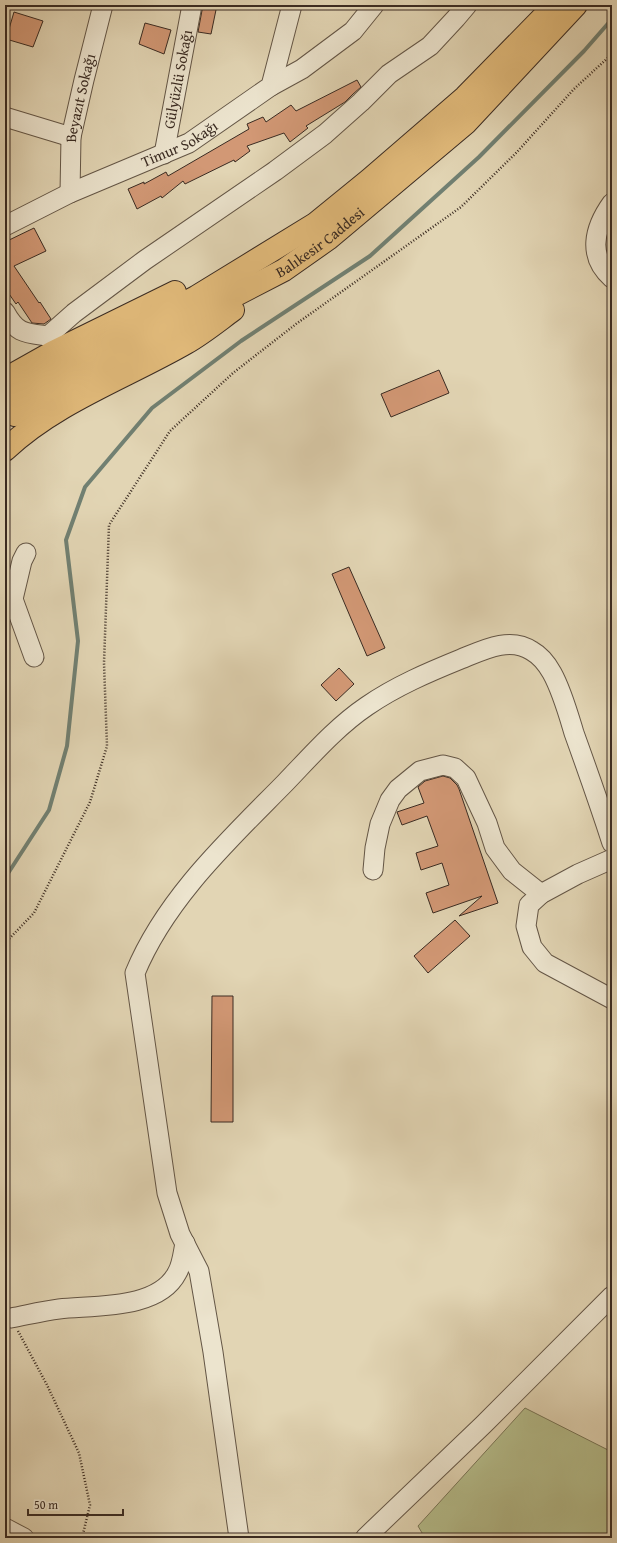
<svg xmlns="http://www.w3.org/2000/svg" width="617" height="1543" viewBox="0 0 617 1543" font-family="'Gentium Book Plus',serif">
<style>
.green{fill:#b5bd8b;stroke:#787456}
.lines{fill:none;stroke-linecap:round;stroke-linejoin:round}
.stream{stroke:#718072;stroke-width:4}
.building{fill:#d29875;stroke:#3a2b22}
.minor-casing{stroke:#645646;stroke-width:21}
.major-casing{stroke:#3a2b22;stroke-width:24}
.path{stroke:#3a2b22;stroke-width:2.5;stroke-dasharray:1 2;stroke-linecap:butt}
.minor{stroke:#ece4ce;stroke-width:19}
.major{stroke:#e1ba7a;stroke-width:22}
.labels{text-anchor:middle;stroke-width:4;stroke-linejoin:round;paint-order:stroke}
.street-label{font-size:15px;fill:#3a2b22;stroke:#ece4ce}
</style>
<rect width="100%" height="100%" fill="#e2d5b4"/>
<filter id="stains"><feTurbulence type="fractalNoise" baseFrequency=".005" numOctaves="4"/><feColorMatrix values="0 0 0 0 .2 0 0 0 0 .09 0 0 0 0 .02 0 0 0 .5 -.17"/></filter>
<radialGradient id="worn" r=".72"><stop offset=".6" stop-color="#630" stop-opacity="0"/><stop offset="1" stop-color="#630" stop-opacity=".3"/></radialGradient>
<path class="green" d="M525 1408 612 1452V1538H425L418 1526Z"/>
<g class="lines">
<path class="stream" d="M5 878 49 810 67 746 78 641 66 540 85 487 152 408 241 341 370 256 479 157 584 51 612 19"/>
</g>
<path class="building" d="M203 5H217L211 34 198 32Z
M14 12 43 21 33 47 6 39Z
M145 23 171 30 164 54 139 44Z
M357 80 361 87 353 94 345 102 306 126 308 128 290 142 284 133 247 146 250 151 235 162 234 160 185 184 183 181 162 198 161 196 137 209 128 189 144 182V184L166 172 168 176 249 129 247 124 263 117 266 122 291 105 296 111Z
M34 228 46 251 14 266 39 303 40 302 51 319 44 324 32 323 18 302 16 304 5 288V242Z
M439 370 449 393 391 417 381 394Z
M349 567 385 648 367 656 332 574Z
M339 668 354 684 336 701 321 685Z
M443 776 450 778 457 785 459 789 498 903 459 916 482 896 433 913 426 893 449 885 442 863 421 870 416 853 438 846 427 816 402 825 397 812 424 803 418 787 425 781Z
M455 920 470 936 428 973 414 956Z
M212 996H233V1122H211Z"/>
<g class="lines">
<defs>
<g id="minor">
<path d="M271 86 302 69 353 31 374 5"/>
<path d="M5 117 71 137"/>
<path id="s1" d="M164 154 192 5"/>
<path id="s2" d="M70 193 71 137 84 80 103 5"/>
<path d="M612 203C594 228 587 256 612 278"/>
<path id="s3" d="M5 226 70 193 189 143 271 86 292 5"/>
<path d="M5 312C17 334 25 333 48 336L74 313 145 260 275 171 325 134 361 102 389 74 430 46 456 18 467 5"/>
<path d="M26 553 22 561 13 599 34 657"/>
<path d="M612 859 578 874 541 894 529 905 526 926 532 947 545 963 612 999"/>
<path d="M373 870 375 848 380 824 390 800 398 789 420 771 443 765 455 768 466 778 487 823 495 848 512 871 541 894"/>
<path d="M11 1318C27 1315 43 1311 59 1309 94 1305 158 1310 177 1273 182 1265 183 1253 185 1243"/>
<path d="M5 1528 24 1538"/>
<path d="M239 1538 213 1352 199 1271 180 1234 167 1193 135 973C166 898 229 840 285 783 311 756 336 727 367 706 396 686 429 672 461 659 483 650 510 636 532 651 541 656 547 664 552 673 562 691 568 713 574 733 587 769 600 806 612 843"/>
<path d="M365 1538 483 1425 612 1296"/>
</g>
<g id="major">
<path d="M5 379 53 352 175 292"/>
<path d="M5 402 76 359 196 297 315 224 369 180 465 97 555 5"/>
<path id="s4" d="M15 415 87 372 284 270 328 239 466 123 576 5"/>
<path d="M5 450C56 402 125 378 186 343 202 334 218 321 233 310"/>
</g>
</defs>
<use href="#minor" class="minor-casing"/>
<use href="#major" class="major-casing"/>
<path class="path" d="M5 943 34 913 90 802 107 746 104 663 109 525 170 431 233 373 296 324 461 207 517 152 574 89 612 54
M18 1331 47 1385 79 1453 90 1505 82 1538"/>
<use href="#minor" class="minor"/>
<use href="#major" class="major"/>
</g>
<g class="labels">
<g class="street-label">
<text dy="5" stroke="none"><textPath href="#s1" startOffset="76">Gülyüzlü Sokağı</textPath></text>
<text dy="5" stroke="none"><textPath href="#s2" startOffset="96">Beyazıt Sokağı</textPath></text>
<text dy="5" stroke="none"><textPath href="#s3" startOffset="193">Timur Sokağı</textPath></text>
<text dy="5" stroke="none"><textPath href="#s4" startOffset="351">Balıkesir Caddesi</textPath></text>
</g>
</g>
<rect width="617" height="1543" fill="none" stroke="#e2d5b4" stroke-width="20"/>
<rect x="6" y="6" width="605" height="1531" fill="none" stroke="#3a2b22" stroke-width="2"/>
<rect x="10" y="10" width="597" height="1523" fill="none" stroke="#3a2b22"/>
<path d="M28 1509v6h95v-6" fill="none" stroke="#3a2b22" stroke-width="2"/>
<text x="34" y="1509" font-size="12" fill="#3a2b22" stroke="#ece4ce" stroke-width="3" paint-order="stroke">50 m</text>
<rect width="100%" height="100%" filter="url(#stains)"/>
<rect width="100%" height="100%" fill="url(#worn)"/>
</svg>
